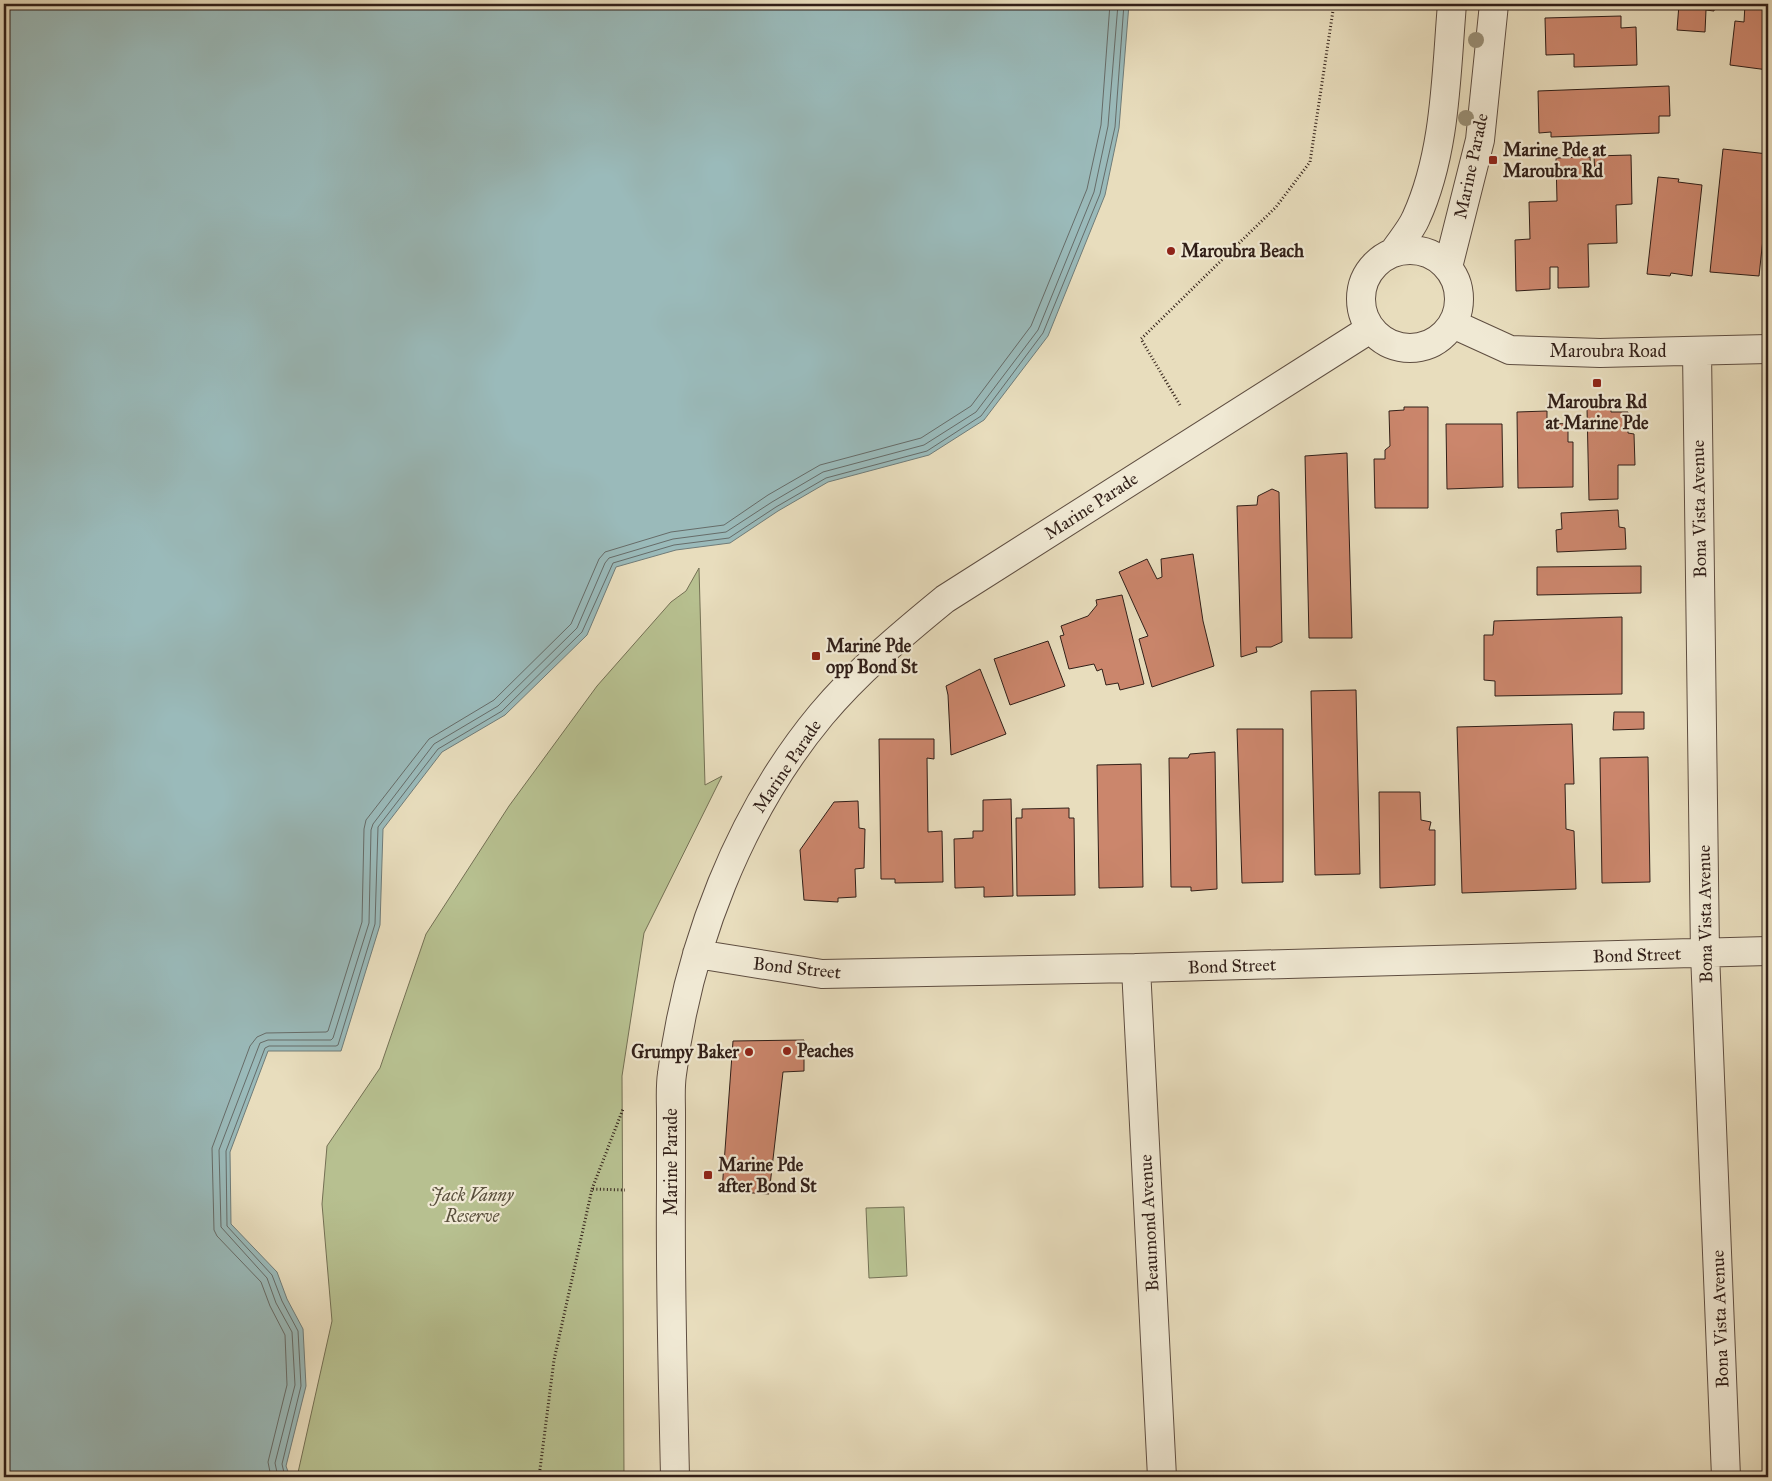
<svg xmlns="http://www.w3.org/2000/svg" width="1772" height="1481" viewBox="0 0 1772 1481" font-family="'IM FELL Great Primer',serif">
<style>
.green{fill:#b7c090;stroke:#747054}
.water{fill:#9ababa;stroke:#707c79}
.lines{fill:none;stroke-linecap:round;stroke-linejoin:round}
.shore{stroke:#666c69;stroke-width:1}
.building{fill:#cb866c;stroke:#311f18}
.minor-casing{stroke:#5f4e41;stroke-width:30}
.path{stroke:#311f18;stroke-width:3;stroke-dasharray:1 2.5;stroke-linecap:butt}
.minor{stroke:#f0e9d4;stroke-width:28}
.tree{fill:#998f76}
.poi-dot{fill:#8f2418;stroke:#f0e9d4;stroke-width:2}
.labels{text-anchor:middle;stroke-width:4.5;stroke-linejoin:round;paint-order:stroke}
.poi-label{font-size:18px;font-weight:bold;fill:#311f18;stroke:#f0e9d4;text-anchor:start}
.street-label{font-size:18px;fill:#311f18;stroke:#f0e9d4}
.park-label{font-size:18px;font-style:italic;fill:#594f3c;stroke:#f0e9d4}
</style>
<rect width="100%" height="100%" fill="#e8ddbd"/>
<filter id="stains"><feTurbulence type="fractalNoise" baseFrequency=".004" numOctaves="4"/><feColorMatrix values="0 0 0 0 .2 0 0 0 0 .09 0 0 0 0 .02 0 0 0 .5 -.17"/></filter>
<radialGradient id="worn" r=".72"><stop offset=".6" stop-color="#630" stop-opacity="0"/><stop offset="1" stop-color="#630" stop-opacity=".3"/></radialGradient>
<path class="green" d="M699 568 705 785 722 776 644 933 622 1076 624 1477H297L332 1321 322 1204 327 1146 380 1068 426 934 509 806 597 686 671 602 686 591Z
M904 1207 907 1276 869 1278 866 1208Z"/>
<path class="water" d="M4 4H1129L1119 128 1105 195 1048 336 984 420 929 455 828 482 778 511 730 543 676 550 616 567 587 635 505 715 442 752 383 829 380 925 341 1051H268L230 1152 231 1224 277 1272 287 1299 303 1329 306 1386 286 1466 290 1477H4Z"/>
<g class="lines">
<path class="shore" d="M271 1477 268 1462 287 1385 285 1335 270 1306 261 1282 217 1236 214 1230 212 1148 250 1046 257 1037 266 1033 326 1032 328 1031 362 922 364 829 366 820 429 739 494 700 571 624 599 559 605 552 671 532 724 525 768 495 820 465 921 438 971 406 1031 326 1087 189 1101 125 1110 4
M278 1477 275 1463 295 1385 292 1332 276 1303 267 1278 221 1227 219 1150 260 1043 268 1040H331L333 1038 369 923 371 830 373 824 434 744 498 706 577 628 605 563 609 558 673 539 726 532 772 502 823 472 924 445 976 412 1038 330 1094 192 1108 126 1118 4
M285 1477 282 1464 301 1386 298 1331 282 1301 272 1275 227 1226 226 1151 265 1048 269 1046H336L338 1045 375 924 378 827 438 749 502 711 582 632 613 563 674 545 729 538 776 507 826 478 927 451 981 416 1043 333 1100 194 1115 127 1124 4"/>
</g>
<path class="building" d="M1679 4H1715L1714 11 1706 10 1705 32 1677 30Z
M1745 4H1768V70L1730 65 1735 21 1744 22Z
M1621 16V28L1636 27 1637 65 1574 67V54L1546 55 1545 18Z
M1669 86 1670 116H1659V133L1551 137V132L1539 133 1538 91Z
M1723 149 1768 154V192L1759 276 1710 272Z
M1631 155 1632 204 1616 205 1617 243 1588 244 1589 287 1558 288V267H1550V289L1516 291 1515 240 1530 239 1529 202 1557 201 1556 158 1590 157 1591 177H1595L1594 156Z
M1658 177 1679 179 1678 182 1702 185 1692 276 1671 273 1670 276 1647 274Z
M1404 407H1428V508H1375L1374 459H1385V450L1390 446 1389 411 1404 410Z
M1611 407V412H1628V433L1634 434 1635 465H1618V499L1589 500 1587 408Z
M1547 411V423L1568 424V442H1573V487L1518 488 1517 412Z
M1446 424H1502L1503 487 1447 489Z
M1347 453 1352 638H1309L1305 456Z
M1272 489 1279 492 1282 642 1271 647H1256L1257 652 1241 657 1237 506 1257 505 1258 496Z
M1618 510 1619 527 1625 528 1626 549 1557 552 1556 530 1562 529 1561 513Z
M1193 554 1203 621 1214 666 1152 687 1139 639 1148 636 1119 572 1147 559 1157 579 1162 577 1161 559Z
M1641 566V593L1537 595V567Z
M1122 595 1144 684 1120 690 1118 683 1106 685 1102 669 1097 671 1094 664 1069 669 1060 636 1064 635 1061 626 1088 616 1097 605 1096 600Z
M1622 617V694L1495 696V681L1484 680V635H1493L1494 621Z
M1048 641 1065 686 1010 705 994 659Z
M980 669 1006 734 951 755 948 695 946 686Z
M1356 690 1360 874 1315 875 1311 691Z
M1614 712H1644V729L1613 730Z
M1572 724 1574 784H1565L1566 829 1574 831 1576 889 1462 893 1457 727Z
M1237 729H1283V882L1242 883Z
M879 739H934V759L927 758 928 832 942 831 943 882 895 883V879H881Z
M1215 752 1217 889 1191 891V887H1171L1169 758H1188L1190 754Z
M1648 757 1650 882 1602 883 1600 758Z
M1141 764 1143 887 1099 888 1097 765Z
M1379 792H1420L1421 820 1431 822 1429 830H1435V885L1380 888Z
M1011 799 1013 896 984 897V887L955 888 954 839 973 838V831H983V800Z
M858 801 859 828 865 829 864 868 855 869 856 897 838 898V902L804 900 800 850 834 802Z
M1069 808V818H1074L1075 895 1017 896 1016 818H1022V809Z
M804 1040V1071L783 1072 769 1194 722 1191 733 1041Z"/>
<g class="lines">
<defs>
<path id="minor" d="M1361 299a49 49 0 1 1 98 0a49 49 0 1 1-98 0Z
M1393 253C1400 242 1411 230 1416 218 1446 153 1446 74 1452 4
M1448 267 1480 140 1494 4
M1453 324 1510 350 1600 353 1768 349
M1697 351 1705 953 1726 1477
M697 954 822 974 1136 968 1768 951
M1136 968 1162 1477
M675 1477C673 1382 670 1286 671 1191 671 1165 671 1139 671 1113 671 1100 670 1087 672 1074 688 947 739 814 821 715 857 672 901 635 945 599L1370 329"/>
</defs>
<use href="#minor" class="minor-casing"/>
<path class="path" d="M1180 405 1141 339 1276 207 1310 162 1334 4
M592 1189 623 1109
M539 1477 554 1360 592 1189 625 1190"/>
<use href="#minor" class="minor"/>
</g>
<g class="tree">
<circle cx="1476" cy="40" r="8"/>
<circle cx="1466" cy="118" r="8"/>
</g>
<g class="poi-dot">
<rect x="1488" y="155" width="10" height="10" rx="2.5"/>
<circle cx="1171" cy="251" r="5"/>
<rect x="1592" y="378" width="10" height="10" rx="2.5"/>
<rect x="811" y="651" width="10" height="10" rx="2.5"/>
<circle cx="787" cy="1051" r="5"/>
<circle cx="749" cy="1052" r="5"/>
<rect x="703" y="1170" width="10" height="10" rx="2.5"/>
</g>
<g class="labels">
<g class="poi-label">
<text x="1503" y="156">Marine Pde at<tspan x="1503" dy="21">Maroubra Rd</tspan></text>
<text x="1181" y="257">Maroubra Beach</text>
<text x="1597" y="408" text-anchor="middle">Maroubra Rd<tspan x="1597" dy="21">at Marine Pde</tspan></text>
<text x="826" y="652">Marine Pde<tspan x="826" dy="21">opp Bond St</tspan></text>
<text x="797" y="1057">Peaches</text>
<text x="739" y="1058" text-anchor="end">Grumpy Baker</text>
<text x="718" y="1171">Marine Pde<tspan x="718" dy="21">after Bond St</tspan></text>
</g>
<g class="street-label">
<text transform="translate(1471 166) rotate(-78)" y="6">Marine Parade</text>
<text x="1608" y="357">Maroubra Road</text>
<text transform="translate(1091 506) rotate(-33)" y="6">Marine Parade</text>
<text transform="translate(1699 509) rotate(-91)" y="6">Bona Vista Avenue</text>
<text transform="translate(787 766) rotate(-56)" y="6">Marine Parade</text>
<text transform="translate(1705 914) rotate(-91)" y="6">Bona Vista Avenue</text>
<text transform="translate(1637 955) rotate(-2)" y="6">Bond Street</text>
<text transform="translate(1232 966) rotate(-2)" y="6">Bond Street</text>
<text transform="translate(797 968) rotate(6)" y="6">Bond Street</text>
<text transform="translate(671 1162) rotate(-90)" y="6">Marine Parade</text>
<text transform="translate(1149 1223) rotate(-93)" y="6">Beaumond Avenue</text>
<text transform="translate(1720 1319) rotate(-92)" y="6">Bona Vista Avenue</text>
</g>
<g class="park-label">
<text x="472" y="1201">Jack Vanny<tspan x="472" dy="21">Reserve</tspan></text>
</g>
</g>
<rect width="1772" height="1481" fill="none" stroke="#e8ddbd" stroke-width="20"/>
<rect x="5" y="5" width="1762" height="1471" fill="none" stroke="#311f18" stroke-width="2.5"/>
<rect x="10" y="10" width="1752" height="1461" fill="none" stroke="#311f18"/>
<rect width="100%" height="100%" filter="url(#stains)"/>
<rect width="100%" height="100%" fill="url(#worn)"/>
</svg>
